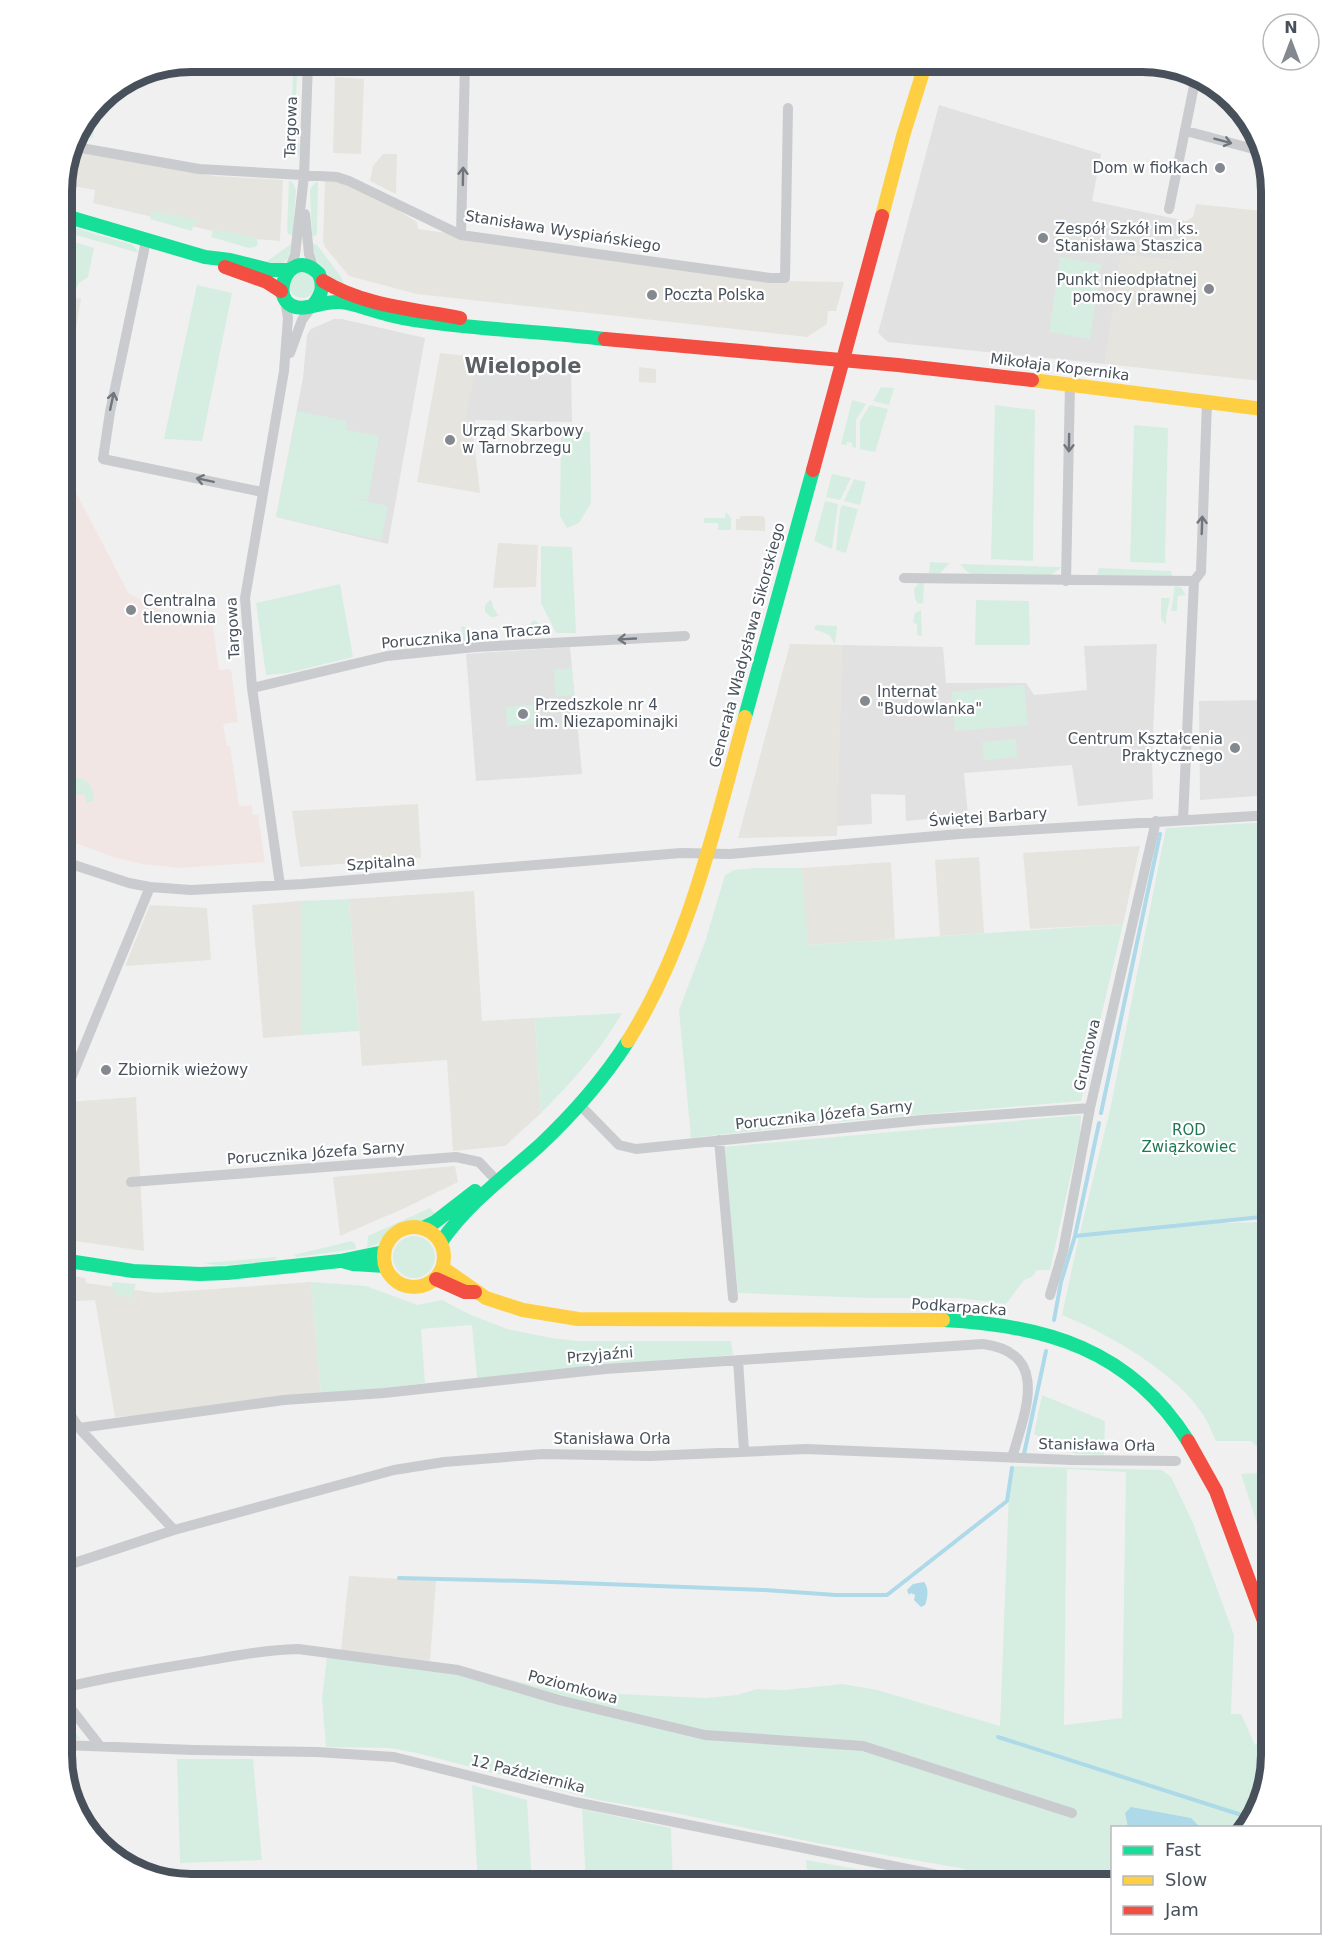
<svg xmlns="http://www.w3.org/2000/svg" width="1333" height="1946" viewBox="0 0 1333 1946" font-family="'DejaVu Sans',sans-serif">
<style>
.commercial{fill:#e5e4de}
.education{fill:#e2e1e1}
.medical{fill:#f2e6e5}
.green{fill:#d6eee1;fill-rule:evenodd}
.water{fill:#add9e9}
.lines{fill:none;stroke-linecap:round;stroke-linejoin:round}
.stream{stroke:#add9e9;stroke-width:4}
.street{stroke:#cacbce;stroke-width:10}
.fast{stroke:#16e098;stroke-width:14}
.slow{stroke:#ffcf43;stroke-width:14}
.jam{stroke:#f24e42;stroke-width:14}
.oneway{stroke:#6f767e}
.poi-dot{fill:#83898f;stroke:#fff;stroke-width:2}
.labels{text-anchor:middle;stroke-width:4.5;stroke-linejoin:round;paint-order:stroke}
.street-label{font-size:15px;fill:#48515b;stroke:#fff}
.poi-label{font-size:15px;fill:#48515b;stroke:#fff;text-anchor:start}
.park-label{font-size:15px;fill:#1d7850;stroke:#fff}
.district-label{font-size:21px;font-weight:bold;fill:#5c5f63;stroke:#fff}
.rim{fill:none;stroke:#48515b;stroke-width:8}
</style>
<rect width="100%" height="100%" fill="#f0f0f0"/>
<path class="commercial" d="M335 77 364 79 361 154 333 153Z
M69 151 215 176 283 180 280 241 242 238 93 203 95 190 62 184Z
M383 154H397L396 194 370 181 373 166Z
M325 181 345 183 396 209 417 222 418 229 783 281 844 282 836 311H828L827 324 807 337 417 294 349 276 325 247 323 241Z
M1196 204 1271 212V382L1105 364 1121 255 1180 261 1186 221 1193 217Z
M62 295 81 299 66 388 62 387Z
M440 353 478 357 466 420H475L474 442 480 493 417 482Z
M639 367 656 369V383L639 382Z
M740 516H763L765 519V531L736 530V519H740Z
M498 543 538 545 536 587 493 588Z
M790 644 842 645 837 836 738 838Z
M418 804 421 858 354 861V863L300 867 292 811Z
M1140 846 1123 924 1030 929 1023 853Z
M979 857 984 933 940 936 935 860Z
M891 862 895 939 807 945 802 868Z
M474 891 482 1021 535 1018 541 1113 505 1146 453 1151 447 1060 362 1066 349 899Z
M301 901V1035L263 1038 252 905Z
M150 905 207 908 211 960 125 966Z
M136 1097 144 1251 62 1239V1119L68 1102Z
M455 1166 458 1182 407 1207 340 1236 333 1177Z
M62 1274 85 1278 86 1283 156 1293 311 1282 321 1393 168 1413 115 1417 95 1300 62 1302Z
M349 1576 436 1581 430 1661 341 1650Z"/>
<path class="education" d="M939 105 1101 154 1092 201 1186 221 1180 261 1121 255 1105 364 888 342 878 333Z
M334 319H342L425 338 388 544 276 517 303 378 307 335 311 329Z
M478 357 571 368 572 422 465 420Z
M1157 644 1152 756 1153 799 1078 806 1072 765 964 773 968 815 906 821 905 795 871 794 872 824 837 826 842 645 943 647 946 683H1026L1034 695 1087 690 1084 646Z
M570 647 582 774 476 781 466 654Z
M1271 700V795L1200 800 1199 701Z"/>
<path class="medical" d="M62 478 70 481 129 594 165 611 212 619 219 670 231 669 238 722 223 724 227 746H230L239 806 252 805 253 815H258L265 862 180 868 141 864 113 857 62 838Z"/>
<path class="green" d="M330 62H366L329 74Z
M293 76H297L295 120 291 119Z
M90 113 87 129 94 127 93 138 76 135Z
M295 123V139L300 145 299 155H292L290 151V130H294V125L291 124Z
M289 180 293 183 296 190 293 236 288 234 287 230Z
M316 182H318L317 234 315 236H312L310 191 311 187Z
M152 211 198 220 197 224 194 223 192 231 150 219Z
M62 224 133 245 139 253 62 231Z
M213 229 253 237 257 240 258 244 255 247 249 248 211 237Z
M62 238 94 248 88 277 79 283 71 299 62 298Z
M312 243 317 245 342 278 344 285C322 279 317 264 312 243Z
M291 244C290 262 283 268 266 262Z
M1060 257 1101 264 1090 339 1049 332Z
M289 285a13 13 0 1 1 26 0a13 13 0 1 1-26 0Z
M197 285 232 293 202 441 164 439Z
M881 387 894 388 889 405 873 401Z
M852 400 866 404 856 420V448L852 447V443L847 442V445L841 444Z
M870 405 888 409 875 452 860 449V421Z
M995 405 1035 410 1033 561 991 559Z
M297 411 347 421 346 430 379 436 368 500 350 498 388 506 381 540 276 517Z
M1134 425 1168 428 1165 563 1130 562Z
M561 430 590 432 591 503 579 523 567 528 560 516Z
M1267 457H1271V510H1266Z
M832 474 851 478 840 500 826 497Z
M854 479 866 482 860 505 844 501Z
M825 501 838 504 832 549 814 541Z
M842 505 858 509 846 553 836 550 840 510Z
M726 512 731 518V530H718V523H704V518H725Z
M541 546 572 547 576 633H556L541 603Z
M930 562 950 563 940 573H929Z
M960 564 1062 567 1050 576 971 574 965 570Z
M1099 568 1171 571 1172 576 1097 575Z
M924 582 923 603 918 604 915 599 914 589 919 583Z
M340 584 353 657 288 673 266 675 256 603Z
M1175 586 1181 587 1186 595 1178 596 1177 611H1171Z
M1161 598H1170L1166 617V625L1161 619Z
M490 600 492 601 493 608 499 616 491 617 485 612V605Z
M976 600 1029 601 1030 645H975Z
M921 610 922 636 917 635V624L913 623 915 613Z
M534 620 540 625C543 631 539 635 533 637L531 628H526Z
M816 625 837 626 835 644 829 635 814 629Z
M461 626 467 628 469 637 465 641 416 647V643L446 637 452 639 463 638Z
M572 668 574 695 556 696 554 670Z
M1024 685 1028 725 955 731 952 692Z
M533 705 534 724 507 726 506 707Z
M1016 739 1017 757 984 760 982 742Z
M75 777C87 778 96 789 93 801L86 803 85 794 62 796V778Z
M1271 822V1216L1219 1223 1271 1222V1456H1267L1251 1441H1216C1212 1433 1209 1424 1204 1416 1177 1373 1109 1334 1062 1315L1079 1236 1110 1110 1166 828Z
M757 868H802L808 945 1123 924 1081 1101 823 1123 691 1138 679 1010 705 942 725 875 734 870Z
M349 899 359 1031 301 1035V901Z
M622 1013C601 1050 571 1083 541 1113L535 1018Z
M1081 1115 1080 1133 1050 1270H1037L1032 1277 1024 1280 1006 1304 959 1298H869L738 1293 723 1147Z
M430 1208 437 1216 421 1222H403L395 1226 377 1244 367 1248 368 1236Z
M393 1257a21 21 0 1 1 42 0a21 21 0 1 1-42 0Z
M351 1241 355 1243 356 1249 297 1257 294 1255Z
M277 1257 274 1260C252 1263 226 1268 204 1263Z
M113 1282 136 1284 132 1297 117 1296 111 1287Z
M311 1282 366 1286 418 1305 442 1300 471 1315 507 1329 552 1338 577 1341H731L733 1355 477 1378 472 1325 421 1329 425 1383 372 1390 321 1393Z
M1042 1395 1105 1421 1104 1455 1075 1454 1034 1434Z
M1010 1466 1162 1470 1171 1477 1193 1523 1234 1635 1231 1714H1241L1255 1745 1271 1737V1755L1254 1820 1247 1827 1112 1828V1884H1009L960 1868 817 1843 680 1814 598 1800 417 1753 389 1748 326 1747 322 1698 327 1657 468 1669 540 1687 575 1692 706 1698 737 1695 757 1689 784 1690 843 1684 877 1690 1000 1726ZM1067 1469 1126 1472 1122 1718 1064 1725Z
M1271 1472V1566L1241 1474Z
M62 1713 80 1739 62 1740Z
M177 1759H253L262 1860 180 1863Z
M472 1785 527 1800 532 1884H478Z
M582 1809 671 1828 673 1884H586Z
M806 1860 934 1883V1884H808Z"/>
<path class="water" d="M924 1582C929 1588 928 1597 925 1605L921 1607 914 1600 915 1595 911 1593 909 1595 907 1590 913 1584Z
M1131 1807 1191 1818 1200 1827H1128L1125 1813Z"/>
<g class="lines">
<path class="stream" d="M1101 1113 1160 834
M1075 1236 1271 1216
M1054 1320 1061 1282 1075 1236 1099 1123
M1024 1454 1046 1351
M399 1578 525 1581 765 1590 836 1595H887L1007 1501 1012 1468
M998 1737 1254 1819"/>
<path class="street" d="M1186 131 1261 151
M70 146 199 169 337 177 349 181 461 235 770 278H785L788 108
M1169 209 1196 76
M305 214 309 254 314 269
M461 235 465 62
M146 241 110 412 103 459 262 492
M289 270 295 255 304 176 308 62
M290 353 302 320 314 304
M904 578 1194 581
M1066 581 1070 384
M252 688 387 656 475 647 685 636
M1183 820 1194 581 1201 572 1207 402
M62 861 129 883 150 887 191 890 303 884 681 853 730 854 959 834 1271 815
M280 885 252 688 245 598 284 371 288 318 285 300
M62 889 71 865
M62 1100 150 887
M579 1104 619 1145 636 1149 922 1120 1090 1108
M719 1140 733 1298
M131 1182 456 1157 479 1162 496 1180
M1050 1295 1063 1251 1090 1108 1156 821
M738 1360 744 1451
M62 1402 79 1428 174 1530
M79 1428 284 1400 384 1393 605 1369 983 1344C1052 1353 1024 1414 1012 1458
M62 1567 174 1530 394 1470 444 1462 543 1454 650 1456 806 1449 1072 1460 1176 1461
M62 1688C105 1678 149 1670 193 1663 228 1657 262 1650 298 1649L458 1670 559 1700 705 1735 863 1746 1072 1813
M62 1697 100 1746
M62 1745 194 1750 317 1752 394 1757 575 1802 982 1884"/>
<path class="fast" d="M62 215 205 257 230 260 270 270H289
M314 304C322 294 324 286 319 274 286 240 262 315 308 307 319 305 329 301 340 302 353 303 367 309 379 312 395 317 412 320 429 322 487 330 547 332 605 339
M745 717 813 470
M423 1228 435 1222 475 1191
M441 1242C468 1203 504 1177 539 1146 572 1115 603 1080 628 1041
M62 1260 133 1271 200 1274 227 1273 340 1261 384 1252
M342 1261 353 1264 385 1266
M943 1320C1045 1325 1130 1349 1188 1441"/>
<path class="slow" d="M882 216 903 136 926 62
M1032 380 1271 410
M628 1041C690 942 714 829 745 717
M384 1257a30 30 0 1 1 60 0a30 30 0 1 1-60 0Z
M443 1268 486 1298 523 1310 578 1319 943 1320"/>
<path class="jam" d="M225 267 267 282 281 291
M323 281C364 306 414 309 460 318
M605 339 898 365 1032 380
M813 470 882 216
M436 1279 465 1292H475
M1188 1441 1216 1491 1271 1640"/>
</g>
<defs><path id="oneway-shaft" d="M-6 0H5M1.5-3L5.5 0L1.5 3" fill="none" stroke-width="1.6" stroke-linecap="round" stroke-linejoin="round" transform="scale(1.5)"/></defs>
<g class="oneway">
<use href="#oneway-shaft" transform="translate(1223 141) rotate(15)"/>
<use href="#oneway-shaft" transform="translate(463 176) rotate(-89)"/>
<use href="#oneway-shaft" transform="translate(112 401) rotate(-78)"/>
<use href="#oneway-shaft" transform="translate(1069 443) rotate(91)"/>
<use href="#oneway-shaft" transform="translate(205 480) rotate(-168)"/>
<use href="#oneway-shaft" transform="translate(1202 525) rotate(-88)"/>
<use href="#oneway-shaft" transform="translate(627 639) rotate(177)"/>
</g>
<g class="poi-dot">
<circle cx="1220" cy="168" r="6"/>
<circle cx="1043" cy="238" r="6"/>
<circle cx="1209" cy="289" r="6"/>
<circle cx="652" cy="295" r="6"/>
<circle cx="450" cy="440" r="6"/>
<circle cx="131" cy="610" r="6"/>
<circle cx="865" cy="701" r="6"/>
<circle cx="523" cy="714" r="6"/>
<circle cx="1235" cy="748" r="6"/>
<circle cx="106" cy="1070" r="6"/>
</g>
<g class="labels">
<g class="street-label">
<text transform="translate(291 127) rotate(-88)" y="5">Targowa</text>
<text transform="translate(563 231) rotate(9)" y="5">Stanisława Wyspiańskiego</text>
<text transform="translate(1060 367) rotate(7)" y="5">Mikołaja Kopernika</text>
<text transform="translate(233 628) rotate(-93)" y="5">Targowa</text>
<text transform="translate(466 636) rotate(-5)" y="5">Porucznika Jana Tracza</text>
<text transform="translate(747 645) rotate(-75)" y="5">Generała Władysława Sikorskiego</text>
<text transform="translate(988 817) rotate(-4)" y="5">Świętej Barbary</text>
<text transform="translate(381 863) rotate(-4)" y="5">Szpitalna</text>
<text transform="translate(1087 1055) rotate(-77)" y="5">Gruntowa</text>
<text transform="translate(824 1115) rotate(-6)" y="5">Porucznika Józefa Sarny</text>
<text transform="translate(316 1153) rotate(-4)" y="5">Porucznika Józefa Sarny</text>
<text transform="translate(959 1307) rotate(4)" y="5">Podkarpacka</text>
<text transform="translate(600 1355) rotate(-5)" y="5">Przyjaźni</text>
<text x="612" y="1444">Stanisława Orła</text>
<text transform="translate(1097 1445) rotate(1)" y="5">Stanisława Orła</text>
<text transform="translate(573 1687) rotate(15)" y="5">Poziomkowa</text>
<text transform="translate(528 1774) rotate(14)" y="5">12 Października</text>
</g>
<g class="poi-label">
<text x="1208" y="173" text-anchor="end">Dom w fiołkach</text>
<text x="1055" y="234">Zespół Szkół im ks.<tspan x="1055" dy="17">Stanisława Staszica</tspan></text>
<text x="1197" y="285" text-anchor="end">Punkt nieodpłatnej<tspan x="1197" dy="17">pomocy prawnej</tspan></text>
<text x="664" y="300">Poczta Polska</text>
<text x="462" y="436">Urząd Skarbowy<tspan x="462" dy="17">w Tarnobrzegu</tspan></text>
<text x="143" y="606">Centralna<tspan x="143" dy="17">tlenownia</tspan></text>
<text x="877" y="697">Internat<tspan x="877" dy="17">"Budowlanka"</tspan></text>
<text x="535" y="710">Przedszkole nr 4<tspan x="535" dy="17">im. Niezapominajki</tspan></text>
<text x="1223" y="744" text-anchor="end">Centrum Kształcenia<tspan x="1223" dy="17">Praktycznego</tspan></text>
<text x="118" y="1075">Zbiornik wieżowy</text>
</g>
<g class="park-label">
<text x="1189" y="1135">ROD<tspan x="1189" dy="17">Związkowiec</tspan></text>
</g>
<g class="district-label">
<text x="523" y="373">Wielopole</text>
</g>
</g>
<path d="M0 0H1333V1946H0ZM191 72H1142A119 119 0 0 1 1261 191V1755A119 119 0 0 1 1142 1874H191A119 119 0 0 1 72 1755V191A119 119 0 0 1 191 72Z" fill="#fff" fill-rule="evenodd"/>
<path class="rim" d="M191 72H1142A119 119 0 0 1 1261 191V1755A119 119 0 0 1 1142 1874H191A119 119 0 0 1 72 1755V191A119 119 0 0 1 191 72Z"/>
<rect x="1111" y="1826" width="210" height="108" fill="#ffffff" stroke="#b6b9bd" stroke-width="1.5"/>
<rect x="1123" y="1846" width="30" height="9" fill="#16e098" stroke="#b6b9bd" stroke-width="1.5"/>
<text x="1165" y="1856" font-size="18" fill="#48515b">Fast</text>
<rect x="1123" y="1876" width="30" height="9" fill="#ffcf43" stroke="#b6b9bd" stroke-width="1.5"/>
<text x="1165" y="1886" font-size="18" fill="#48515b">Slow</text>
<rect x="1123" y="1906" width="30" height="9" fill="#f24e42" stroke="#b6b9bd" stroke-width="1.5"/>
<text x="1165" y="1916" font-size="18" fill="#48515b">Jam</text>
<g transform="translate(1291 42)"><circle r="28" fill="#ffffff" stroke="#b6b9bd" stroke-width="1.5"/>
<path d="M0-4.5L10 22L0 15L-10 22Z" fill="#83898f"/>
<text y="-9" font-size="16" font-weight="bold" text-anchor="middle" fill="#48515b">N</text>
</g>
</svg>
